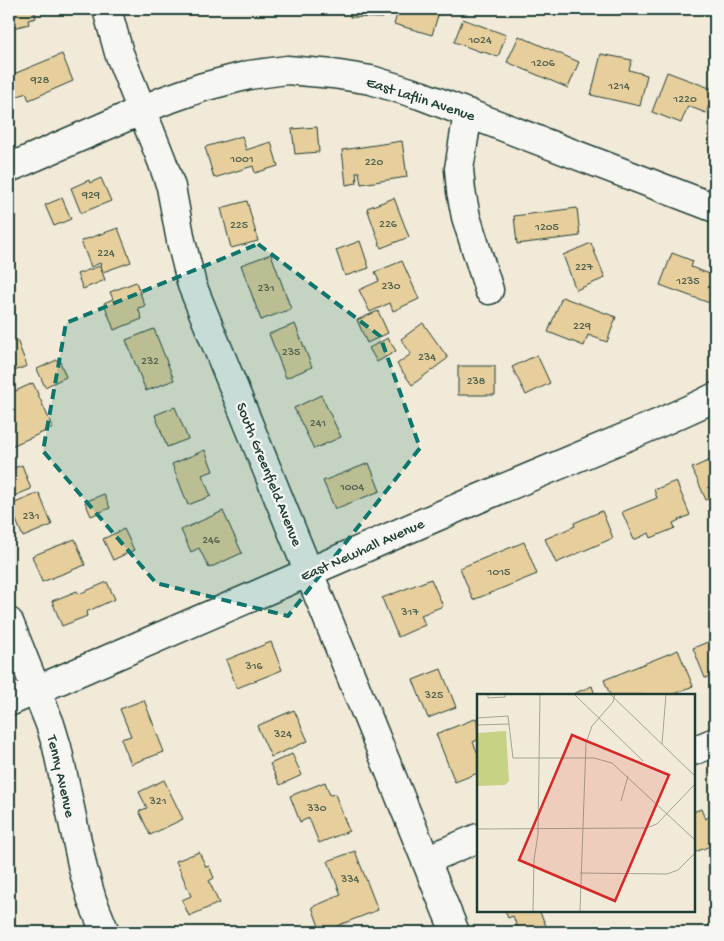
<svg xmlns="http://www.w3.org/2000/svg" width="724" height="941" viewBox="0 0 724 941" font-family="'Gochi Hand',sans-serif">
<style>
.building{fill:#e7cf9d;stroke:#1f3d34}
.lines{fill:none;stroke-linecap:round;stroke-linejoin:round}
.minor-casing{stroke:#1f3d34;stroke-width:31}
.minor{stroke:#f6f6f2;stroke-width:28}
.marked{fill:#0f766e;fill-opacity:0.2;stroke:#0f766e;stroke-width:4;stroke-dasharray:10 6;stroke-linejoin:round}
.labels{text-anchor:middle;stroke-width:4.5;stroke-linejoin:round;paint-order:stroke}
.number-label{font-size:12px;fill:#51624e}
.street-label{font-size:15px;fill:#1f3d34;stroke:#f6f6f2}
.inset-road{fill:none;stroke:#9ea596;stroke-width:1}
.view{fill:#d62828;fill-opacity:0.15;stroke:#d62828;stroke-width:2.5}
.inset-edge{fill:none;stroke:#1f3d34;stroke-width:2.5}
</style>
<rect width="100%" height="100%" fill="#f2ead8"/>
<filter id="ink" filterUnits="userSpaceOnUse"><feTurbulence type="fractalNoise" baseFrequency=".02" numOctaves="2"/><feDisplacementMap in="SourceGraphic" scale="10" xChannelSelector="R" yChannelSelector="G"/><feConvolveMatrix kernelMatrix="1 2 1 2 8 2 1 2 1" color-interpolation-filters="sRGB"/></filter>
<g filter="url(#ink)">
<path class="building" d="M9 9H34L36 18 28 20 29 24 9 29Z
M350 9H384L383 18 350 17Z
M399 9H440L432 35 394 24Z
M463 19 506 35 498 57 481 51V52L454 42Z
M519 36 579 62 568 88 507 62Z
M62 54 73 81 29 100 26 93 9 100V76Z
M601 54 632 60 629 70 647 75 640 106 591 95Z
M667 72 715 90 706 113 688 106 681 123 652 112Z
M317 127 319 152 295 154 292 129Z
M242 136 246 150 271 142 278 166 255 173 253 166 214 178 205 147Z
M402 141 407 177 361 184 359 172H356L357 183 346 185 342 150Z
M101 178 111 201 81 213 71 188 89 180 90 183Z
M62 198 71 219 54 226 45 205Z
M394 198 409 237 381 248 367 208Z
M247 201 258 241 231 248 221 208Z
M577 208 580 236 517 244 514 216Z
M118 228 131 262 103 272 100 263 91 267 81 241Z
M360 241 369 268 345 276 336 250Z
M591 243 605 278 576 290 563 255Z
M672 253 693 261 691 267 715 276V305L660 285Z
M271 254 291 309 261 320 241 265Z
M402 261 419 299 393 311 390 303 370 312 359 290 379 281 375 272Z
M100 266 105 280 83 289 77 274Z
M136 282 145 306 138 308 142 319 114 330 104 303 113 299 110 292Z
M562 297 616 317 607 342 588 335 584 346 548 332Z
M378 311 388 333 367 343 357 320Z
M423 323 448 358 412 385 397 364 411 354 401 339Z
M295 324 312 367 286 378 269 334Z
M154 329 174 380 146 391 126 340Z
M388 338 396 351 377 362 369 348Z
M17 340 27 366 9 373V343Z
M537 355 550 383 526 395 512 367Z
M59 359 66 377 45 387 37 369Z
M458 366H495V395H458Z
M33 383 53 428 9 447V394Z
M321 395 341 437 314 449 294 408Z
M175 407 188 439 167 447 155 415Z
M205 450 213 471 202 475 211 496 188 505 172 464Z
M715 458V496L706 500 692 468Z
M369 463 380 491 335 509 323 481Z
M22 465 31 489 9 498V470Z
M676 481 690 515 673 523 675 528 651 538 649 533 634 540 622 512 657 498 654 490Z
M39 493 52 525 23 537 10 505Z
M104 494 110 508 91 516 85 502Z
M223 511 242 553 209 568 199 548 191 552 181 530Z
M602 511 613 538 556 563 545 539 575 526 574 523Z
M124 529 134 550 113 560 103 539Z
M75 539 85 565 42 582 32 556Z
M524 542 537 574 473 600 460 568Z
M431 579 443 606 421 615 425 625 398 637 382 598Z
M107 582 115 599 86 612 87 616 62 626 52 601 77 591 79 594Z
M715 639V674L705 678 693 648Z
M271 642 282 670 237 688 226 660Z
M678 650 693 686 671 695H610L604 680Z
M441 669 456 707 428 718 413 680Z
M592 686 595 695H574L573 694Z
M144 700 164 752 131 764 121 739 131 736 120 709Z
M294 710 308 741 271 757 257 726Z
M477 718 478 740 473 742 478 754V773L455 782 436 734Z
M292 754 302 775 280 785 270 764Z
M164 780 183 819 150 835 139 811 147 808 139 792Z
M325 782 330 795 335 794 349 831 319 843 309 818 300 822 290 796Z
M701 809 705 819 715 814V844L693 853V812Z
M355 851 378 910 321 932 312 907 341 895 328 861Z
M199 852 206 867 209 866 214 878 209 881 219 903 189 916 182 900 191 896 176 861Z
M505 910H539L547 928 536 932H519L513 916 508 918Z
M30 925 33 932H11Z"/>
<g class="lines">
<defs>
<path id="minor" d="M107 9 119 53 162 161 171 187 181 241 192 285 455 932
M468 113 459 169 461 191 466 217 489 290
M9 168 163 101 203 87 249 75 287 70 333 74 371 80 420 95 715 208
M9 622 50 724 57 747 83 869 92 900 105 932
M9 702 480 498 657 424 701 404 715 397
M693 751 715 742
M426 860 478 838"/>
</defs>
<use href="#minor" class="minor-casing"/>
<use href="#minor" class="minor"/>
</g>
</g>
<path class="marked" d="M258 244 380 336 420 448 288 616 156 583 43 451 66 323Z"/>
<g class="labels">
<g class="number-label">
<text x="480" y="43">1024</text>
<text x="543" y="66">1206</text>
<text x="40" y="83">928</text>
<text x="619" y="89">1214</text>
<text x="685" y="102">1220</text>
<text x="242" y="162">1001</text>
<text x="374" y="165">220</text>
<text x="91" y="198">929</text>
<text x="388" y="227">226</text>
<text x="239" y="228">225</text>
<text x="547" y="230">1205</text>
<text x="106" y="256">224</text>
<text x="584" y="270">227</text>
<text x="688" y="284">1235</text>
<text x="391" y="289">230</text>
<text x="266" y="291">231</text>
<text x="582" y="329">229</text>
<text x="291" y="355">235</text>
<text x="427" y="360">234</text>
<text x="150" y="364">232</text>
<text x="476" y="384">238</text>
<text x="318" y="426">241</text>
<text x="352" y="490">1004</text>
<text x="31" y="519">231</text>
<text x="211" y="543">246</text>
<text x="499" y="575">1015</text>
<text x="410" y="615">317</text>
<text x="254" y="669">316</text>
<text x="434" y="698">325</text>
<text x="283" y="737">324</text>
<text x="158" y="804">321</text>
<text x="317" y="811">330</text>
<text x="350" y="882">334</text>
</g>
<g class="street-label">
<text transform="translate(421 98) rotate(18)" y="5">East Laflin Avenue</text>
<text transform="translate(270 474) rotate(68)" y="5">South Greenfield Avenue</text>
<text transform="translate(362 549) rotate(-24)" y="5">East Newhall Avenue</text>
<text transform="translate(62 776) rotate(77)" y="5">Tenny Avenue</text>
</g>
</g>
<g transform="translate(477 694)">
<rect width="218" height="218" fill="#f2ead8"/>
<path d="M29 37 32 87 28 91 0 92V39Z" fill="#c7d285"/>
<path class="inset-road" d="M11 0V4L28 3V0M97 0 166 67M133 0 218 82M0 24 31 22 36 64H117L135 69 218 146M0 31 32 30M185 50 189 0M144 107 151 82M0 135 169 134 180 130 218 90M103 179 190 180 201 176 218 159M56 217 57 166 61 140 63 0M103 217 109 49 115 32 136 8 138 0"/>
<path class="view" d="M95 41 192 81 138 207 42 166Z"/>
<rect width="218" height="218" class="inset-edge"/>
</g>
<rect width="724" height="941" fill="none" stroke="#f6f6f2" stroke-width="30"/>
<rect x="15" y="15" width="694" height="911" fill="none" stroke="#1f3d34" stroke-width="2" filter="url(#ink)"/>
</svg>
